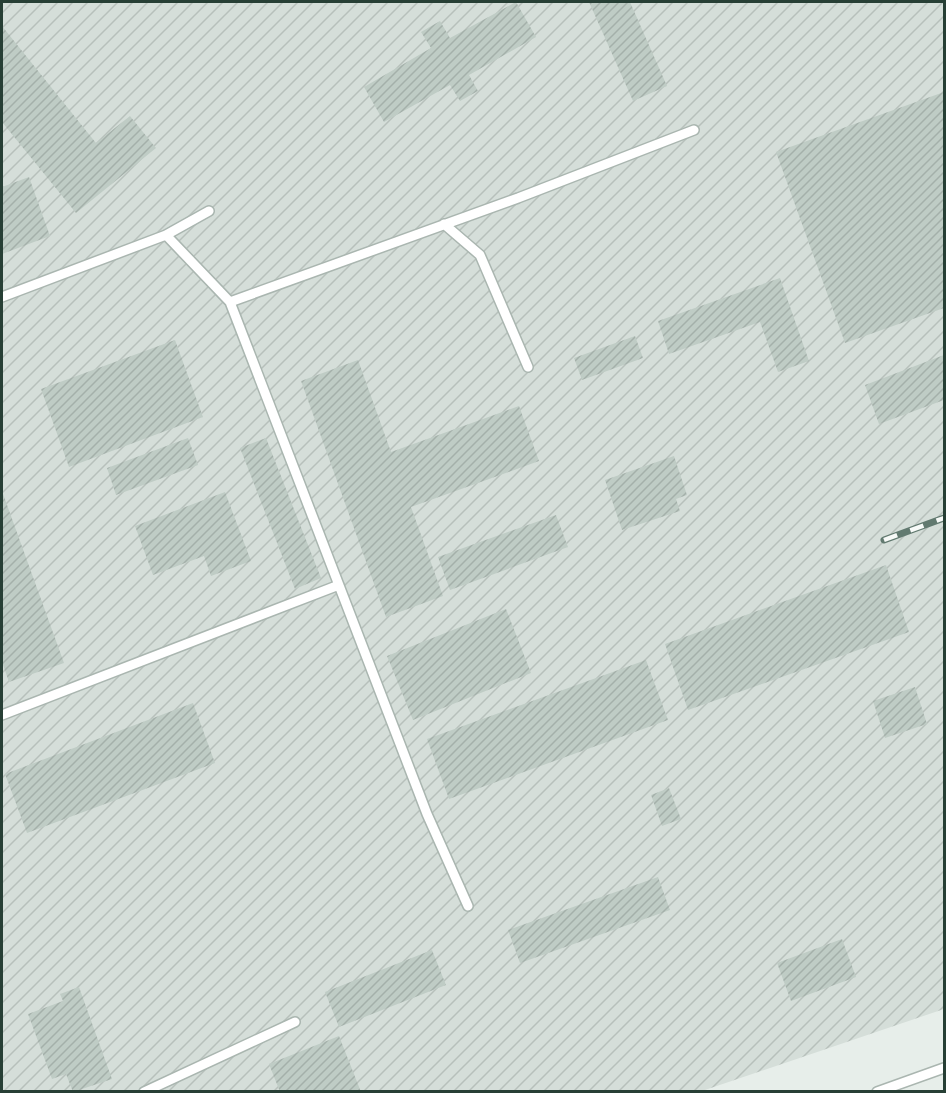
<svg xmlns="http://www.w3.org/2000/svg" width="946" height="1093" viewBox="0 0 946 1093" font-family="'Sofia Sans Condensed',sans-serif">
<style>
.industrial{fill:url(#industrial-furrows)}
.building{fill:url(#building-hatch)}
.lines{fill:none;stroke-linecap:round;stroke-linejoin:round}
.lane-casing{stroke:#aab6b0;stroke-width:12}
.lane{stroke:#fff;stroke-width:9}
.rail-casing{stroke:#627a70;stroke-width:7}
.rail{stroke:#f7faf8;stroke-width:4.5;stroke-dasharray:14;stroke-linecap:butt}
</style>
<defs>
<pattern id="industrial-furrows" width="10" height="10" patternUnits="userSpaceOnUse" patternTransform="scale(1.5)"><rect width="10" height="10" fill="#d5ded9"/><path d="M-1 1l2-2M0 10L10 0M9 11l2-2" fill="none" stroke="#b7c0bb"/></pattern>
<pattern id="building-hatch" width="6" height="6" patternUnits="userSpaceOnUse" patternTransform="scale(1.5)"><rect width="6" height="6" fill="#bfccc5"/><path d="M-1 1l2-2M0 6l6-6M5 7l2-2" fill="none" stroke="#a4b0aa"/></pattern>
</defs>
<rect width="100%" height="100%" fill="#e7eeea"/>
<path class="industrial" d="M2 2H944V1009L702 1091 2 1092Z"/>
<path class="building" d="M516 2 536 37 469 75 478 91 460 101 450 85 384 122 364 87 431 48 421 32 440 21 450 38Z
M589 2H630L667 86 633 101Z
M2 26 96 143 130 116 156 148 76 213 2 122Z
M944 92V308L845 343 776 152Z
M29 177 50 236 2 254V187Z
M780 278 809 361 778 372 760 322 669 354 658 321Z
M635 336 643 358 582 380 574 358Z
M175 340 203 417 69 467 41 389Z
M944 355V400L879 424 865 385Z
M358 360 391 452 519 406 539 461 411 507 443 596 386 617 301 381Z
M188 438 198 465 116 495 107 468Z
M266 438 321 578 295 589 240 448Z
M674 456 687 495 676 499 680 511 622 530 605 480Z
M2 491 64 663 9 682 2 662Z
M225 492 251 561 211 576 204 556 153 575 135 526Z
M556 515 568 547 450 590 438 557Z
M886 565 909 632 688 710 665 644Z
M506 609 531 673 413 720 387 656Z
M646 660 668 720 449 799 427 739Z
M915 687 927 724 885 738 873 701Z
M193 703 215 763 27 833 5 774Z
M669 788 681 819 662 826 651 795Z
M658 877 670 910 520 963 508 930Z
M842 939 856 977 791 1001 777 963Z
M432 950 446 985 339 1027 325 992Z
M79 987 112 1079 73 1092 66 1074 52 1079 28 1014 63 1001 60 994Z
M339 1036 361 1092H280L269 1064Z"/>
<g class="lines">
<defs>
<path id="lane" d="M444 224 480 255 528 367
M166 235 209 211
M2 297 166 235 230 302 518 198 694 130
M230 302 427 814 468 906
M2 715 339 585
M144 1092 295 1022
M877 1092 944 1068"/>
</defs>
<use href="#lane" class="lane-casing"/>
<use href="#lane" class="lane"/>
<defs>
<path id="rail" d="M884 540 944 518"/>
</defs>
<use href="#rail" class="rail-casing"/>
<use href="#rail" class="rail"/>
</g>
<rect width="946" height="1093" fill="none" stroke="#273f35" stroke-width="6"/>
</svg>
